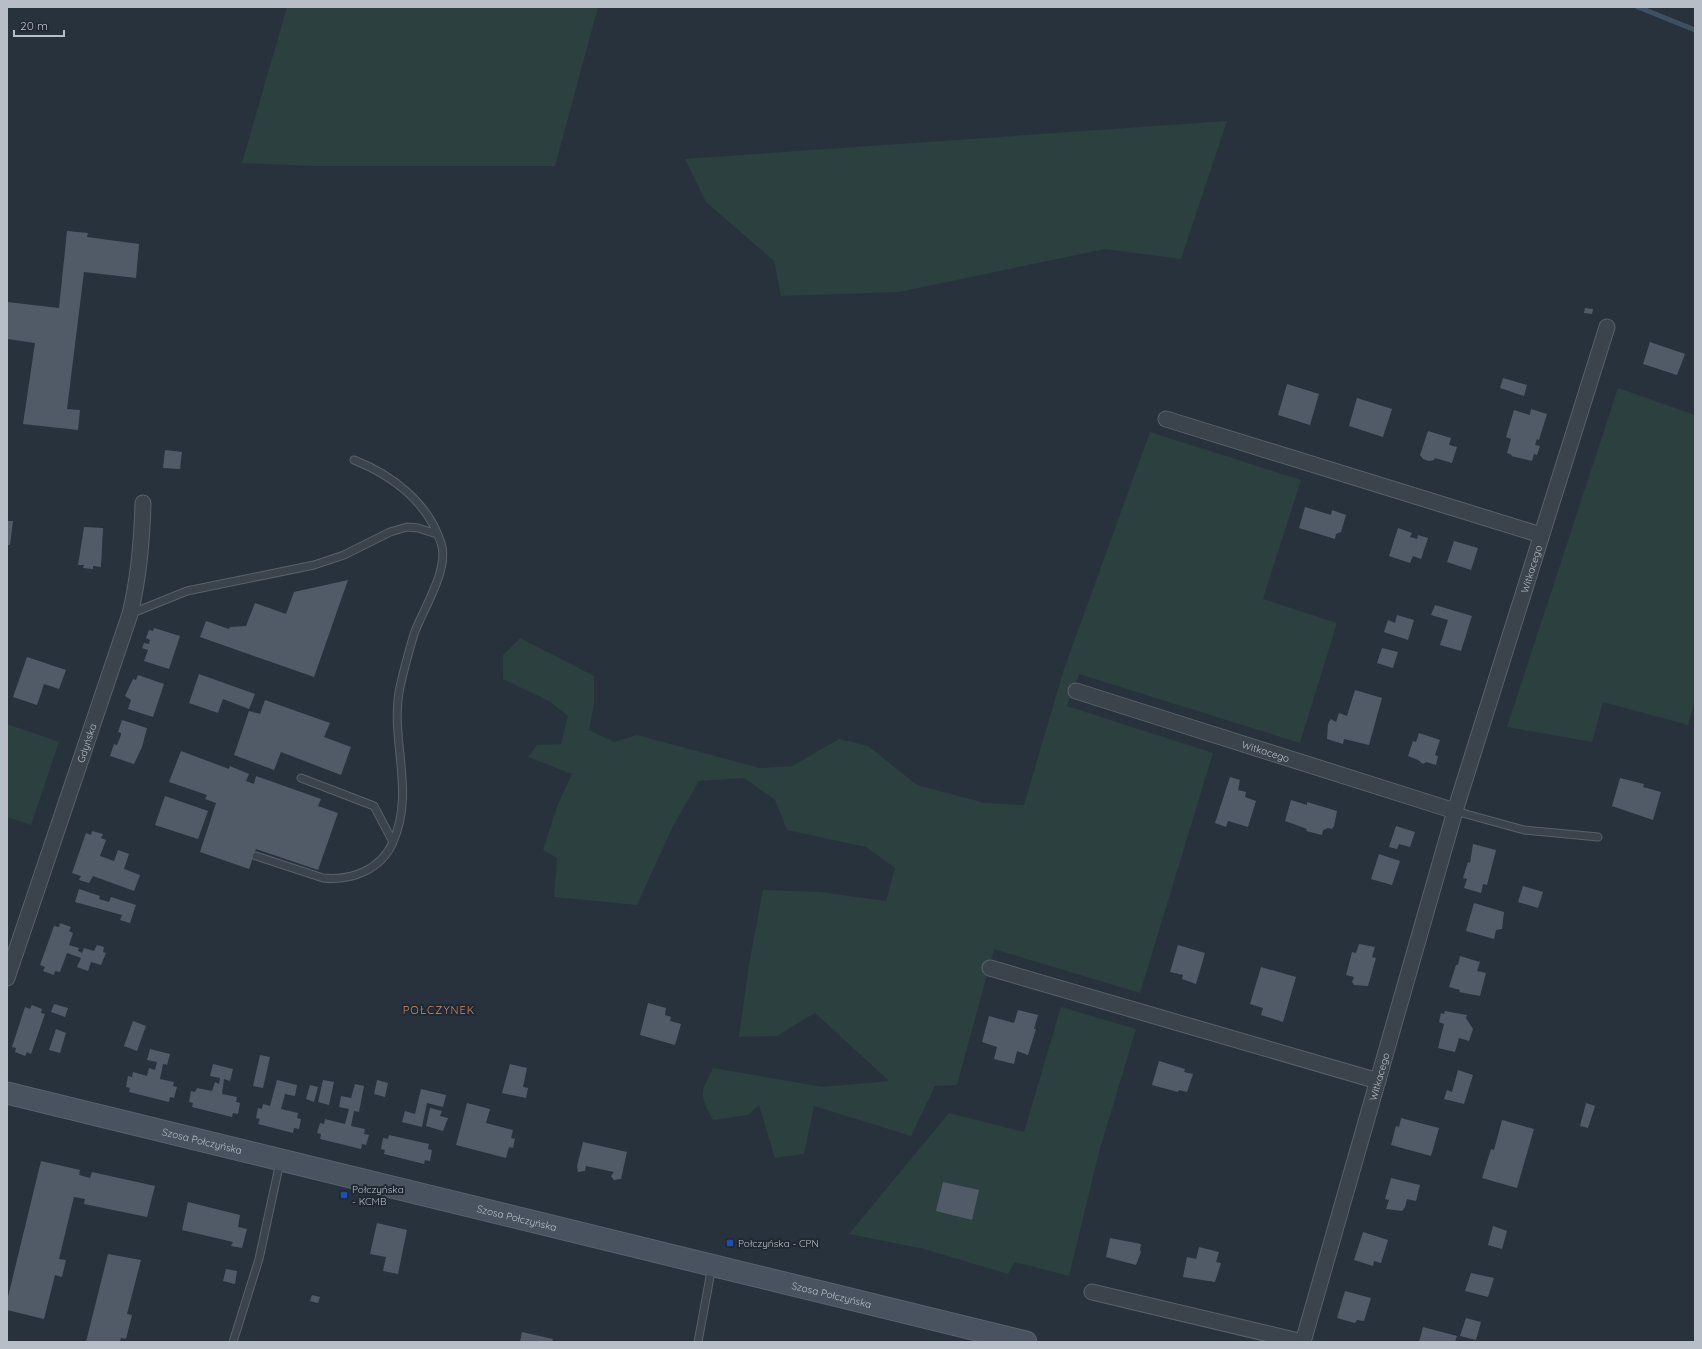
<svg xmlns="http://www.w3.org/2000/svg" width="1702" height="1349" viewBox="0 0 1702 1349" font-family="Quicksand,sans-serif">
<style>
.green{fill:#2c403f}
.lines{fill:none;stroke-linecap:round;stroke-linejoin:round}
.stream{stroke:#3f5063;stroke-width:5}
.building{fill:#515b67}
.lane-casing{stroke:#59616b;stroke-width:9}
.street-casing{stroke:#59616b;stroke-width:17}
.secondary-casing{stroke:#59616b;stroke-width:23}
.lane{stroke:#3b434d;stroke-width:7}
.street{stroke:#3b434d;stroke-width:15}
.secondary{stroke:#49535f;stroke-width:21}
.transit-dot{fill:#1a4fb4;stroke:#202832;stroke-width:1.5}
.labels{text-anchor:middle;stroke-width:4;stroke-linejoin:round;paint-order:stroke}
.street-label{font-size:10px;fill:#b7bec8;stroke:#202832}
.poi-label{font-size:10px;fill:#b7bec8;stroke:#202832;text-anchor:start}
.neighbourhood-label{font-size:11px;letter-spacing:1px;fill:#ca916f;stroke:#202832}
</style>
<rect width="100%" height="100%" fill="#27323c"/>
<path class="green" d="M287 7H598L555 166H312L242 163Z
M1227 121 1181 259 1105 249 899 292 781 296 774 261 706 202 685 159Z
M1618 388 1695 415V700L1688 725 1603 702 1592 742 1507 727Z
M1150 432 1301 480 1263 599 1337 623 1300 743 1079 674 1067 706 1213 753 1140 993 994 949 957 1085 935 1086 911 1136 814 1106 804 1154 775 1158 759 1105 748 1115 713 1120C699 1093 700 1095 713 1068L823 1087 889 1081 815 1013 777 1036 739 1037 749 964 763 890 820 892 886 901 895 868 866 847 787 830 775 800 744 778 699 781 673 826 637 905 554 897 557 858 543 850 558 804 572 774 528 757 537 745 561 744 568 716 549 701 503 679V655L520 638 594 676V704L589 730 614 742 637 735 760 768 792 766 839 739 868 746 917 785 985 803 1024 805 1064 669Z
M7 724 59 742 31 825 7 817Z
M1061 1007 1136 1029 1099 1152 1069 1276 1015 1262 1008 1274 924 1249 849 1234 949 1113 1024 1132Z"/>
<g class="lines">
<path class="stream" d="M1638 7 1695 30"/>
</g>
<path class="building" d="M67 231 88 233 87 237 139 244 136 278 84 272 67 409 80 410 78 430 23 424 35 343 7 339V302L59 308Z
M1585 308 1593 309 1592 314 1584 313Z
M1650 342 1685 354 1677 375 1643 364Z
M1503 378 1527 385 1524 396 1500 388Z
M1287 384 1319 394 1310 425 1278 415Z
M1357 398 1392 409 1383 437 1349 426Z
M1531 409 1547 414 1539 440 1537 439 1535 445 1540 446 1537 455 1534 454 1532 461 1511 456 1512 455 1507 453 1511 439 1506 437 1514 410 1530 415Z
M1428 431 1451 438 1449 445 1457 447 1452 463 1435 458 1434 460 1429 461 1423 459 1420 455Z
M165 450 182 452 180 469 163 468Z
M1305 507 1331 515 1332 510 1346 515 1341 532 1336 534 1335 539 1299 528Z
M7 521H13L10 545H7Z
M84 527 103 528 101 567 93 566V569L83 568 84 565H78Z
M1398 528 1412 533 1410 537 1417 539 1418 535 1428 538 1421 559 1413 556 1410 563 1389 556Z
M1454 541 1478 548 1471 570 1447 562Z
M348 580 314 677 200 637 206 621 229 629 230 627 246 626 255 603 286 614 294 592Z
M1435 605 1472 616 1461 651 1440 645 1448 620 1431 615Z
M1397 615 1414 620 1408 640 1384 632 1388 620 1395 623Z
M154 628 180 636 169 669 144 661 148 650 142 648 144 643 149 644 150 640 146 638 149 630 153 631Z
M1382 648 1398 652 1393 668 1377 663Z
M27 657 66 670 59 689 44 684 37 705 13 697Z
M199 674 255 694 249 709 223 699 218 713 189 703Z
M138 675 164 684 153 717 128 709 131 700 125 696 133 679 136 680Z
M1355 690 1382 698 1369 745 1344 739 1343 744 1327 739 1328 724 1331 719 1336 722 1339 713 1347 716Z
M265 700 330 723 324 737 351 747 341 775 281 752 274 770 234 755 249 711 260 714Z
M122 720 147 728 142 747 134 764 110 756 114 744 117 745 121 735V733L118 732Z
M1419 733 1440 740 1435 755 1438 756 1436 765 1426 762 1423 764 1418 760 1408 756 1413 741 1416 742Z
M181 751 229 769 230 766 249 774 246 781 254 784 256 776 321 799 318 806 338 813 318 870 256 849 249 869 200 852 216 803 205 799 207 795 169 782Z
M1230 777 1240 780 1238 790 1246 792 1245 797 1256 801 1248 827 1228 821 1226 827 1215 823Z
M1620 778 1644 784 1643 787 1661 792 1653 820 1612 806Z
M165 796 208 811 198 839 155 825Z
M1291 800 1307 805V802L1337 811 1334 826 1332 829 1328 828 1323 830 1322 835 1306 831 1307 829 1285 821Z
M1396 826 1415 832 1410 847 1399 844 1397 849 1389 847Z
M92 831 103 834 101 838 106 840 100 856 114 861 118 850 129 854 124 869 140 875 134 891 93 876 89 883 79 880 81 876 72 873 86 833 91 835Z
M1473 844 1496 850 1487 885 1483 884 1481 893 1464 888 1467 879 1463 878 1468 862 1470 863Z
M1379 854 1400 861 1392 885 1371 879Z
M1523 886 1543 892 1538 908 1518 902Z
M79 889 100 896 99 899 109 902 111 897 136 905 130 923 120 920 122 915 75 902Z
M1474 903 1504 912 1502 929 1496 930 1494 939 1466 931Z
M60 923 71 927 69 931 73 933 69 945 79 948 78 951 82 953 84 948 94 951 97 945 104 947 103 952 106 953 101 965 91 962 88 971 77 967 81 958 67 953 60 972 55 971 54 975 43 971 45 967 40 965 54 926 59 927Z
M1359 944 1375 947 1372 957 1376 958 1368 986 1354 985 1352 982 1354 977 1346 975 1352 952 1356 953Z
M1178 945 1205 953 1196 984 1182 979 1183 975 1170 972Z
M1460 956 1480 962 1477 971 1486 973 1480 996 1459 992 1460 990 1449 987 1456 965H1458Z
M1261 967 1296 977 1283 1022 1261 1015 1263 1008 1250 1004Z
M648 1003 666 1008 665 1015 671 1017 670 1021 681 1024 675 1045 640 1035Z
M54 1004 68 1008 65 1017 51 1012Z
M32 1005 42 1009 41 1013 45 1014 31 1054 27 1052 25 1056 15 1052 16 1048 12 1047 25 1007 30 1009Z
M1018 1010 1038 1015 1034 1029H1036L1028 1055 1017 1051 1014 1064 994 1059 997 1047 982 1042 989 1016 1014 1023Z
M1445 1011 1467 1015 1466 1018 1473 1029 1469 1041 1459 1038 1455 1052 1438 1048 1444 1024 1439 1022 1441 1013 1444 1014Z
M133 1021 146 1026 137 1051 124 1046Z
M56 1029 66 1033 60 1053 49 1050Z
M150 1049 170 1054 167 1065 163 1064 160 1079 174 1082 173 1086 177 1087 174 1098 170 1097 169 1102 129 1092 130 1088 126 1087 128 1076 132 1077 133 1072 147 1076 149 1068 155 1070 157 1062 147 1060Z
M260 1055 270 1057 263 1088 253 1086Z
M1159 1061 1185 1069 1184 1072 1193 1074 1187 1092 1179 1090 1178 1092 1152 1085Z
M213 1064 233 1069 230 1081 224 1079 222 1094 237 1097 236 1102 240 1103 238 1114 233 1113 232 1117 192 1107 193 1103 189 1102 191 1091 195 1092 197 1088 212 1091 215 1082 219 1084 220 1078 210 1076Z
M510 1064 527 1068 523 1087 528 1088 526 1098 502 1093Z
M1458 1070 1473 1075 1464 1104 1444 1099 1447 1090 1452 1092Z
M277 1080 297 1085 295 1096 285 1094 281 1109 298 1113 297 1118 301 1119 299 1129 294 1128 293 1133 258 1124 260 1119 256 1118 258 1108 262 1109 263 1104 270 1106Z
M323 1080 334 1082 329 1105 318 1102Z
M377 1080 388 1083 385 1097 374 1094Z
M355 1084 364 1086 359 1112 354 1111 351 1126 365 1129 364 1134 369 1135 366 1145 362 1144 361 1149 320 1139 321 1134 317 1133 320 1123 324 1124 325 1119 345 1124 349 1109 339 1107 341 1096 351 1098Z
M310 1085 318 1087 314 1102 306 1099Z
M421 1089 446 1095 443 1107 427 1103 422 1127 402 1122 405 1111 415 1114Z
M467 1103 490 1109 486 1123 513 1130 511 1138 515 1139 513 1148 509 1147 506 1158 456 1145Z
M1586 1103 1595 1106 1588 1128 1580 1126Z
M430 1108 442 1111 440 1116 448 1118 443 1131 426 1126Z
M1401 1118 1439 1128 1431 1156 1391 1145 1396 1126 1399 1127Z
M1502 1120 1534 1129 1517 1188 1482 1178 1491 1149 1494 1150Z
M389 1135 429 1144 428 1149 432 1150 430 1161 425 1160 424 1164 384 1154 385 1150 381 1149 383 1138 388 1139Z
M583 1142 627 1152 621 1179 614 1180 611 1176 614 1172 586 1166 585 1171 578 1172 577 1166Z
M41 1161 80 1170 79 1175 90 1178 92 1172 155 1186 147 1217 84 1204 85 1199 74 1197 59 1259 66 1260 62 1277 55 1275 44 1319 7 1310V1301Z
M1391 1178 1420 1185 1416 1201 1407 1199 1405 1207 1402 1211 1386 1209 1389 1200 1385 1199Z
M943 1182 979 1190 972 1220 936 1211Z
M188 1202 240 1215 238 1227 247 1229 242 1248 231 1246 233 1242 182 1230Z
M377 1223 407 1230 398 1274 383 1271 386 1257 370 1254Z
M1493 1226 1507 1231 1502 1249 1488 1245Z
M1363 1232 1388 1240 1381 1263 1374 1261 1373 1266 1354 1260Z
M1110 1238 1141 1244 1140 1250 1141 1252 1136 1265 1106 1257Z
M1199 1247 1219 1252 1216 1262 1221 1263 1215 1282 1183 1277 1187 1257 1196 1259Z
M108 1254 141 1260 127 1314 132 1315 126 1339 121 1338 120 1342H86Z
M226 1269 237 1271 235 1284 223 1281Z
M1471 1273 1494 1278 1488 1297 1465 1291Z
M1345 1291 1371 1298 1364 1321 1357 1320 1355 1323 1337 1318Z
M312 1295 320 1297 318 1303 310 1301Z
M1466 1318 1481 1322 1476 1340 1460 1336Z
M1423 1327 1457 1336 1455 1342H1419Z
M522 1332 553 1339 552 1342H520Z"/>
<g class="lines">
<defs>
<path id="lane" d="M130 614 187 591 314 565 344 555 390 532 407 527 418 528 437 534
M301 778 374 806 393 842
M1455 811 1524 830 1598 837
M256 856 323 878C351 881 381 870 393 842 416 790 389 739 400 687 404 669 409 651 414 634 423 609 450 569 441 543 428 502 392 475 354 460
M233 1342 259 1259 280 1162
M698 1342 712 1266"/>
<g id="street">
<path d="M1166 419 1541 535"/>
<path id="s1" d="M1076 691 1455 811"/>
<path d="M990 968 1378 1081"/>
<path id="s2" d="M7 978 130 614C139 577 142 540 143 503"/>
<path d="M1092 1292 1303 1342"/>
<path id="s3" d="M1303 1342 1455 811 1607 327"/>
</g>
<g id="secondary">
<path id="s4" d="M7 1093 1026 1342"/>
</g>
</defs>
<use href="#lane" class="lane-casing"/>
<use href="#street" class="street-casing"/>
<use href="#secondary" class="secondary-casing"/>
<use href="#lane" class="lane"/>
<use href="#street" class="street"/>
<use href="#secondary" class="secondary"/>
</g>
<g class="transit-dot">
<rect x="340" y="1191" width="8" height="8" rx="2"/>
<rect x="726" y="1239" width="8" height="8" rx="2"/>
</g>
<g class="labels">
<g class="street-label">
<text dy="4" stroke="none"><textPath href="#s3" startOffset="806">Witkacego</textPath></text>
<text dy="4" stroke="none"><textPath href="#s2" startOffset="248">Gdyńska</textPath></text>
<text dy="4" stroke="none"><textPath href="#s1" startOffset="199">Witkacego</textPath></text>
<text dy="4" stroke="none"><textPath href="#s3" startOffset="276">Witkacego</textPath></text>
<text dy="4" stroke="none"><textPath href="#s4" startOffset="201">Szosa Połczyńska</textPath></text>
<text dy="4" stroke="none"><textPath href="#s4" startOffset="525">Szosa Połczyńska</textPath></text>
<text dy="4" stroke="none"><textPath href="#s4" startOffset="849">Szosa Połczyńska</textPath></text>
</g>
<g class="poi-label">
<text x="352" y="1193">Połczyńska<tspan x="352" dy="12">- KCMB</tspan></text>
<text x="738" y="1247">Połczyńska - CPN</text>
</g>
<g class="neighbourhood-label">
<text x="439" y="1014">POŁCZYNEK</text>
</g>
</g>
<rect width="1702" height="1349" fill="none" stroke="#b7bec8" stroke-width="16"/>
<path d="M14 30v6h50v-6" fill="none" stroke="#b7bec8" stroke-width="2"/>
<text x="20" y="30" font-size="12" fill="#b7bec8" stroke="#202832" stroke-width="3" paint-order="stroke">20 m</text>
</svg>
